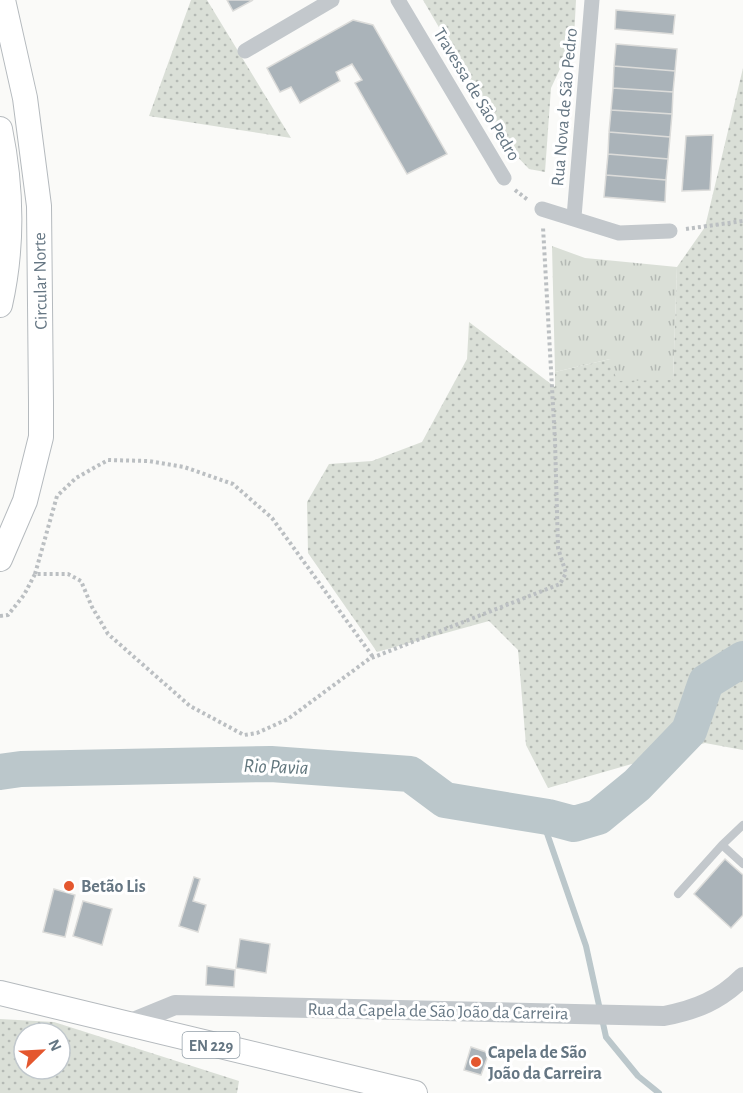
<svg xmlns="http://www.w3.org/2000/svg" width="743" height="1093" viewBox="0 0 743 1093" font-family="'Alegreya Sans',sans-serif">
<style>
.grass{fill:url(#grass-dots);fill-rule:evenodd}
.park{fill:url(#park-tufts)}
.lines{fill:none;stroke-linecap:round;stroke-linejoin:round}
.stream{stroke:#bbc7cb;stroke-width:6}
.river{stroke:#bbc7cb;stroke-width:36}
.building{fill:#aab3b9;stroke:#dcdcda;stroke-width:1.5}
.primary-casing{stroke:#b5babe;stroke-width:26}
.path{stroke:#bbbfc2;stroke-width:4;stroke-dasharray:3 3;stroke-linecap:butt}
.service{stroke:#c3c8cc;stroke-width:8}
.minor{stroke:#c3c8cc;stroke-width:15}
.tertiary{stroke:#c3c8cc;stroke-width:20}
.primary{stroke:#fff;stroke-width:24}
.poi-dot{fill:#e4572e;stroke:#fff;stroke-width:2}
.labels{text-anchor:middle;stroke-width:6;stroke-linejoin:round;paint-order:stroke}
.shield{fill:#fff;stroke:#939fa8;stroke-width:1.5}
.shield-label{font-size:16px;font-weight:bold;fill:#657683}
.street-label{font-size:18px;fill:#657683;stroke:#fff}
.poi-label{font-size:18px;font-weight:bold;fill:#657683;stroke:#fff;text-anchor:start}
.water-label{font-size:20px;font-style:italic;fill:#60757c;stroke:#fff}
</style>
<defs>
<pattern id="grass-dots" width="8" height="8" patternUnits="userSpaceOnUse" patternTransform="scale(1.5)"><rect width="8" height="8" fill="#dadfd7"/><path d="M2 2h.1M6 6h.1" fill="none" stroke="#b4b9b4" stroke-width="1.8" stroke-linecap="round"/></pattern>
<pattern id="park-tufts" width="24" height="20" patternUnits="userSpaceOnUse" patternTransform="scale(1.5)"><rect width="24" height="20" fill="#dadfd7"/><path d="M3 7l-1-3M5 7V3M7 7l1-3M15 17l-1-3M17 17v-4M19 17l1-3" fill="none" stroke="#b4b9b4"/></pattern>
</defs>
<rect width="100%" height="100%" fill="#fafaf8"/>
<path class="grass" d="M191 0H207L291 138 149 116Z
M423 0H576L574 39 551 88 545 172 529 169 510 149Z
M743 68V750L705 743 548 788 526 745 518 650 489 621 377 652 308 553 307 502 329 464 372 461 422 442 467 359 469 322 555 387V372L610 359 673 379 677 267 705 227Z
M0 1019 54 1022 239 1081 237 1093H0ZM24 1033H60V1069H24Z"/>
<path class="park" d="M552 246 585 258 677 267 673 380 617 381 610 359 555 372Z"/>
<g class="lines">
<path class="stream" d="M541 816 586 946 606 1037 638 1076 659 1093"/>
<path class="river" d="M0 772 21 769 271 764 410 774 445 800 548 817 574 824 598 817 637 785 689 731 706 682 743 659"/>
</g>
<path class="building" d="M227 0H253L233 11Z
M616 10 675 15 673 34 615 29Z
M353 20 373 25 447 154 407 174 355 83 362 80 352 64 336 72 340 81 300 103 291 87 280 92 267 68Z
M616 44 677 49 675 71 614 66Z
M614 66 675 71 673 92 613 88Z
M613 88 673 92 672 114 611 110Z
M611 110 672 114 670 137 609 132Z
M609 132 670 137 668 159 608 154Z
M713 135 710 190 682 191 686 136Z
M608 154 668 159 666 180 606 175Z
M606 175 666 180 665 202 604 197Z
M725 859 743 875V915L731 928 694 894Z
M194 877 200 879 193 901 206 905 198 932 179 926Z
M54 889 75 895 65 937 43 932Z
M83 901 112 909 102 945 73 936Z
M240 939 270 944 266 973 236 968Z
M207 966 235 970 234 987 206 985Z
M471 1047 489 1053 481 1075 464 1070Z"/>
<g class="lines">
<defs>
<path id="primary" d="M0 129C12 188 13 247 0 305
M0 559 25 501 41 437V403L39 206 25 98 3 0
M0 993 415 1093"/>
</defs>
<use href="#primary" class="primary-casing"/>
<path class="path" d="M515 190 528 200
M686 229 743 221
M35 574 57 496 76 478 108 460 148 461 184 467 233 484 272 518 373 657
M0 616 8 615 24 595 35 574H68L81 581 92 607 108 634 190 706 244 735 257 733 288 719 369 659 560 584 566 573 558 548 555 441 543 227"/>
<path class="service" d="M743 825 722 845 743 864
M678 894 722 845"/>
<path class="minor" d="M398 0 504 178
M245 51 332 0
M542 209 619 233 670 231
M574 217 592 0"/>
<path class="tertiary" d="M126 1025 175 1005 664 1016C696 1010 720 1000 743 977"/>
<use href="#primary" class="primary"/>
</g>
<g class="poi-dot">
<circle cx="69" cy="886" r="6"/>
<circle cx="476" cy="1062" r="6"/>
</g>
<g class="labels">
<rect class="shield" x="182.5" y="1032" width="57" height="26" rx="4.5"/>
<g class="shield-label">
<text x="211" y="1051">EN 229</text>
</g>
<g class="street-label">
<text transform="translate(477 94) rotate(59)" y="6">Travessa de São Pedro</text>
<text transform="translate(564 107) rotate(-85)" y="6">Rua Nova de São Pedro</text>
<text transform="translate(40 281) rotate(-91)" y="6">Circular Norte</text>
<text transform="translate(438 1011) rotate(1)" y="6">Rua da Capela de São João da Carreira</text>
</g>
<g class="poi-label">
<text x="81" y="892">Betão Lis</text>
<text x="488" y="1058">Capela de São<tspan x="488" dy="21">João da Carreira</tspan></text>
</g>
<g class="water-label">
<text transform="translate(276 766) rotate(2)" y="7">Rio Pavia</text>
</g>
</g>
<g transform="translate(42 1051) rotate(66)"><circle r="28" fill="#ffffff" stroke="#c1c8cd" stroke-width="1.5"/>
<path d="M0-4.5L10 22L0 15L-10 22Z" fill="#e4572e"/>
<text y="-9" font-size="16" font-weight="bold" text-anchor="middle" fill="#657683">N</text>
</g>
</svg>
